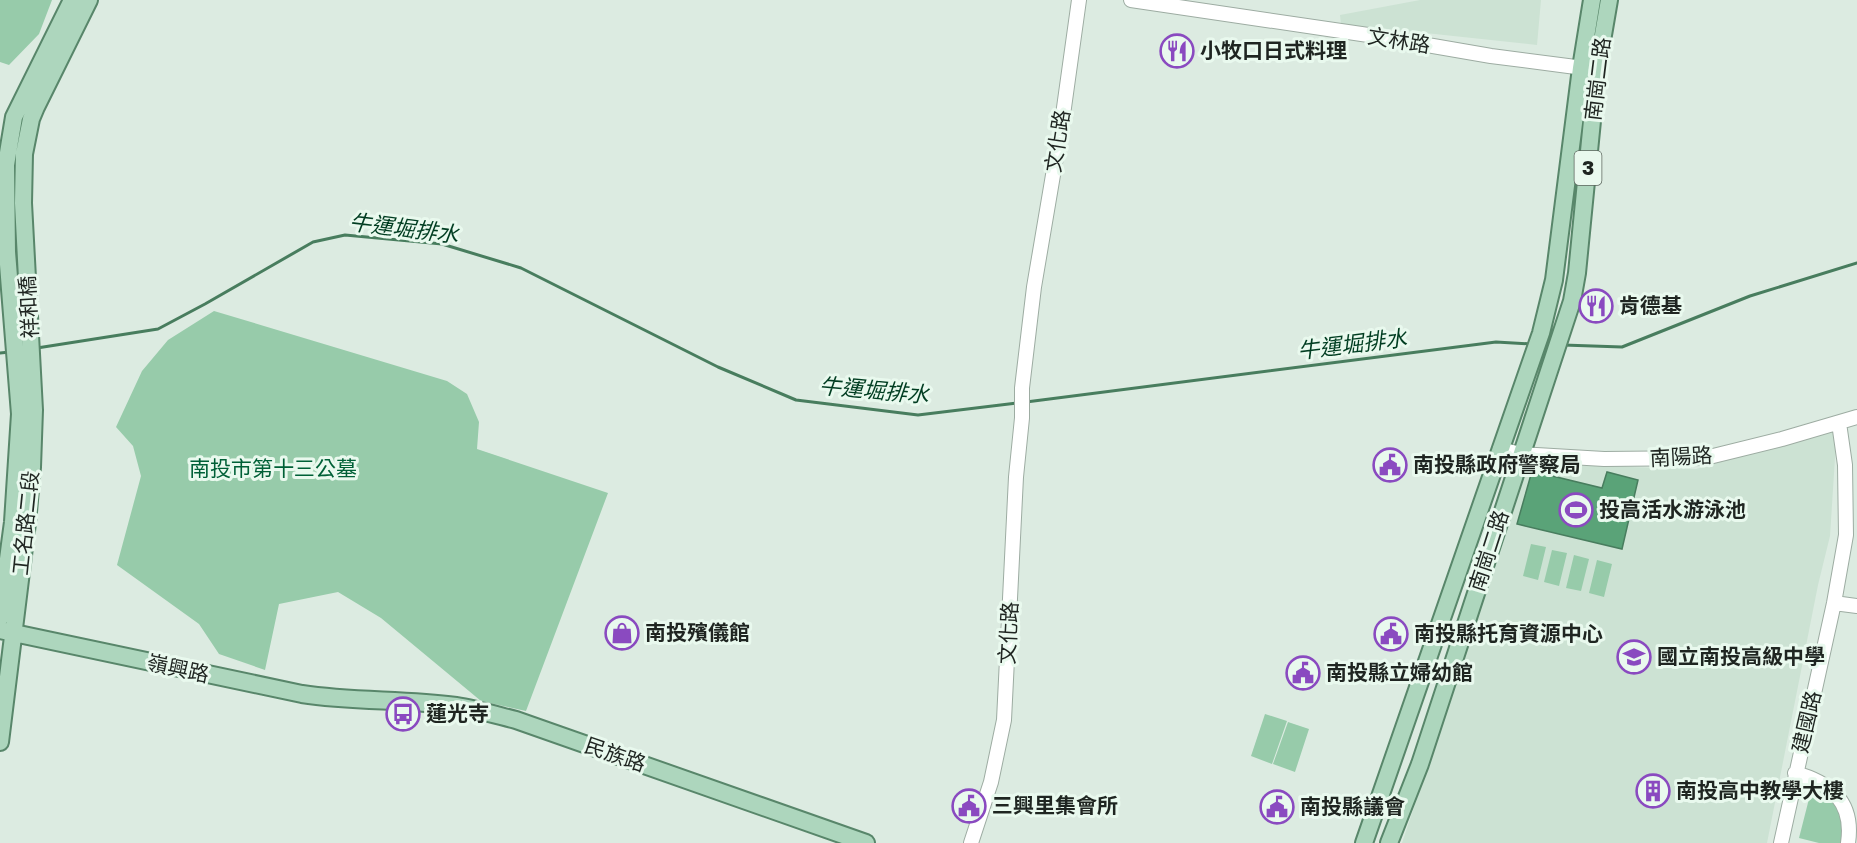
<svg xmlns="http://www.w3.org/2000/svg" width="1857" height="843" viewBox="0 0 1857 843" font-family="'Golos Text','Noto Sans TC',sans-serif">
<style>
.built{fill:#cce2d3}
.green{fill:#97cbaa}
.water{fill:#5aa378;stroke:#487d5e;stroke-width:1.5}
.lines{fill:none;stroke-linecap:round;stroke-linejoin:round}
.stream{stroke:#487d5e;stroke-width:3}
.minor-casing{stroke:#9daca2;stroke-width:16}
.major-casing{stroke:#58866a;stroke-width:20}
.minor{stroke:#fff;stroke-width:14}
.major{stroke:#add6bd;stroke-width:16}
.labels{text-anchor:middle;stroke-width:6;stroke-linejoin:round;paint-order:stroke}
.shield{fill:#e9f9ee;stroke:#5c655e;stroke-width:1.5}
.shield-label{font-size:20px;font-weight:bold;fill:#1f2521}
.street-label{font-size:21px;fill:#1f2521;stroke:#e9f9ee}
.poi-label{font-size:21px;font-weight:bold;fill:#1f2521;stroke:#e9f9ee;text-anchor:start}
.park-label{font-size:21px;fill:#006037;stroke:#e9f9ee}
.water-label{font-size:22px;font-style:italic;fill:#003d21;stroke:#e9f9ee}
</style>
<rect width="100%" height="100%" fill="#dcebe1"/>
<path class="built" d="M1420 0H1541L1537 45 1341 24 1340 15Z
M1837 427 1830 536 1818 585 1767 843H1402L1529 464 1696 469Z"/>
<path class="green" d="M0 0H52L39 34 9 65 0 62Z
M214 311 447 381 467 394 479 422 477 449 608 493 526 711 481 701 381 618 338 592 279 604 265 670 219 654 199 624 117 565 141 476 133 446 116 427 142 371 168 340Z
M1531 544 1546 547 1538 580 1523 576Z
M1552 550 1567 553 1559 586 1544 582Z
M1574 555 1589 559 1581 591 1566 588Z
M1597 560 1612 564 1604 597 1589 593Z
M1265 714 1287 721 1272 764 1251 756Z
M1288 722 1309 729 1295 772 1273 764Z
M1818 788C1844 798 1842 819 1844 843H1819L1799 838 1811 791Z"/>
<path class="water" d="M1532 471 1602 488 1607 472 1638 480 1622 549 1517 524Z"/>
<g class="lines">
<path class="stream" d="M1563 345 1622 347 1750 296 1857 263
M37 348 158 329 205 304 313 242 345 235 442 244 521 268 718 367 796 400 918 415 1017 403
M0 353 10 352
M1026 402 1496 342 1532 344"/>
<defs>
<path id="minor" d="M1131 0 1375 36 1491 56 1591 69
M1500 449 1521 454 1604 459 1705 458 1782 439 1857 417
M1834 603 1857 606
M1795 773C1832 783 1854 803 1848 843
M971 843 991 782 1004 720 1016 477 1022 418V388L1034 287 1062 122 1079 0
M1781 843 1834 603 1846 535 1845 465 1839 423"/>
<path id="major" d="M0 618 13 522 20 414 7 252 6 165 14 117 72 0
M0 630 302 694C353 702 405 699 456 706 476 709 496 715 516 720L866 843
M0 742 27 523 32 467 34 410 23 203 24 154 31 119 36 107 89 0
M1364 843 1541 333 1554 280 1581 68 1592 0
M1389 843 1420 764 1572 301 1577 273 1597 70 1609 0"/>
</defs>
<use href="#minor" class="minor-casing"/>
<use href="#major" class="major-casing"/>
<use href="#minor" class="minor"/>
<use href="#major" class="major"/>
</g>
<defs>
<symbol id="restaurant-ring" viewBox="-11 -11 22 22"><circle r="9.5" fill="#e9f9ee" stroke="#8a4ac0" stroke-width="1.5"/><path d="M-5-6h1v4h1v-4h1v4h1v-4h1v5L-1.5 .5V6h-2V.5L-5-1ZM5-6V6H3V1.5H1.5Q1.5-4 5-6Z" fill="#8a4ac0"/></symbol>
<symbol id="civic-ring" viewBox="-11 -11 22 22"><circle r="9.5" fill="#e9f9ee" stroke="#8a4ac0" stroke-width="1.5"/><path d="M-.6-6.5H3V-4.5H.6V-3L4-1V1h2V6H-6V1h2V-1L-.6-3ZM-1.2 2.5V6h2.4V2.5Z" fill="#8a4ac0"/></symbol>
<symbol id="stadium-ring" viewBox="-11 -11 22 22"><circle r="9.5" fill="#e9f9ee" stroke="#8a4ac0" stroke-width="1.5"/><path d="M0-5a6.5 5 0 1 0 0 10a6.5 5 0 1 0 0-10ZM-3.5-1.8h7v3.6h-7Z" fill="#8a4ac0"/></symbol>
<symbol id="shop-ring" viewBox="-11 -11 22 22"><circle r="9.5" fill="#e9f9ee" stroke="#8a4ac0" stroke-width="1.5"/><path d="M-5-2.5h2.3a2.7 3.5 0 0 1 5.4 0H5L5.5 6h-11ZM-1.5-2.5h3a1.5 2.3 0 0 0-3 0Z" fill="#8a4ac0"/></symbol>
<symbol id="school-ring" viewBox="-11 -11 22 22"><circle r="9.5" fill="#e9f9ee" stroke="#8a4ac0" stroke-width="1.5"/><path d="M0-5L7-2L0 1L-7-2ZM-4 1L0 2.5L4 1V4Q0 6-4 4Z" fill="#8a4ac0"/></symbol>
<symbol id="bus-ring" viewBox="-11 -11 22 22"><circle r="9.5" fill="#e9f9ee" stroke="#8a4ac0" stroke-width="1.5"/><path d="M-5-6H5V4H4V6H2V4H-2V6H-4V4H-5ZM-3.5-4V0h7V-4ZM-3.5 1.2v1.5H-2V1.2ZM2 1.2v1.5H3.5V1.2Z" fill="#8a4ac0"/></symbol>
<symbol id="building-ring" viewBox="-11 -11 22 22"><circle r="9.5" fill="#e9f9ee" stroke="#8a4ac0" stroke-width="1.5"/><path d="M-4-6H4V6H1V3H-1V6H-4ZM-2.5-4.3h1.7v1.8h-1.7ZM.8-4.3h1.7v1.8H.8ZM-2.5-1h1.7V.8h-1.7ZM.8-1h1.7V.8H.8Z" fill="#8a4ac0"/></symbol>
</defs>
<g fill-rule="evenodd">
<use href="#restaurant-ring" x="1158" y="32" width="38" height="38"/>
<use href="#restaurant-ring" x="1577" y="287" width="38" height="38"/>
<use href="#civic-ring" x="1371" y="446" width="38" height="38"/>
<use href="#stadium-ring" x="1557" y="491" width="38" height="38"/>
<use href="#shop-ring" x="603" y="614" width="38" height="38"/>
<use href="#civic-ring" x="1372" y="615" width="38" height="38"/>
<use href="#school-ring" x="1615" y="638" width="38" height="38"/>
<use href="#civic-ring" x="1284" y="654" width="38" height="38"/>
<use href="#bus-ring" x="384" y="695" width="38" height="38"/>
<use href="#building-ring" x="1634" y="772" width="38" height="38"/>
<use href="#civic-ring" x="950" y="787" width="38" height="38"/>
<use href="#civic-ring" x="1258" y="788" width="38" height="38"/>
</g>
<g class="labels">
<rect class="shield" x="1574.5" y="151" width="27" height="34" rx="4.5"/>
<g class="shield-label">
<text x="1588" y="175">3</text>
</g>
<g class="street-label">
<text transform="translate(1399 41) rotate(9)" y="7">文林路</text>
<text transform="translate(1598 79) rotate(-83)" y="7">南崗二路</text>
<text transform="translate(1058 141) rotate(-81)" y="7">文化路</text>
<text transform="translate(29 307) rotate(-93)" y="7">祥和橋</text>
<text transform="translate(1681 457) rotate(-3)" y="7">南陽路</text>
<text transform="translate(26 523) rotate(-84)" y="7">工名路二段</text>
<text transform="translate(1489 551) rotate(-72)" y="7">南崗二路</text>
<text transform="translate(1009 633) rotate(-87)" y="7">文化路</text>
<text transform="translate(178 669) rotate(12)" y="7">嶺興路</text>
<text transform="translate(1807 722) rotate(-77)" y="7">建國路</text>
<text transform="translate(615 755) rotate(19)" y="7">民族路</text>
</g>
<g class="poi-label">
<text x="1200" y="58">小牧口日式料理</text>
<text x="1619" y="313">肯德基</text>
<text x="1413" y="472">南投縣政府警察局</text>
<text x="1599" y="517">投高活水游泳池</text>
<text x="645" y="640">南投殯儀館</text>
<text x="1414" y="641">南投縣托育資源中心</text>
<text x="1657" y="664">國立南投高級中學</text>
<text x="1326" y="680">南投縣立婦幼館</text>
<text x="426" y="721">蓮光寺</text>
<text x="1676" y="798">南投高中教學大樓</text>
<text x="992" y="813">三興里集會所</text>
<text x="1300" y="814">南投縣議會</text>
</g>
<g class="park-label">
<text x="273" y="476">南投市第十三公墓</text>
</g>
<g class="water-label">
<text transform="translate(404 228) rotate(7)" y="8">牛運堀排水</text>
<text transform="translate(1352 344) rotate(-7)" y="8">牛運堀排水</text>
<text transform="translate(874 390) rotate(5)" y="8">牛運堀排水</text>
</g>
</g>
</svg>
